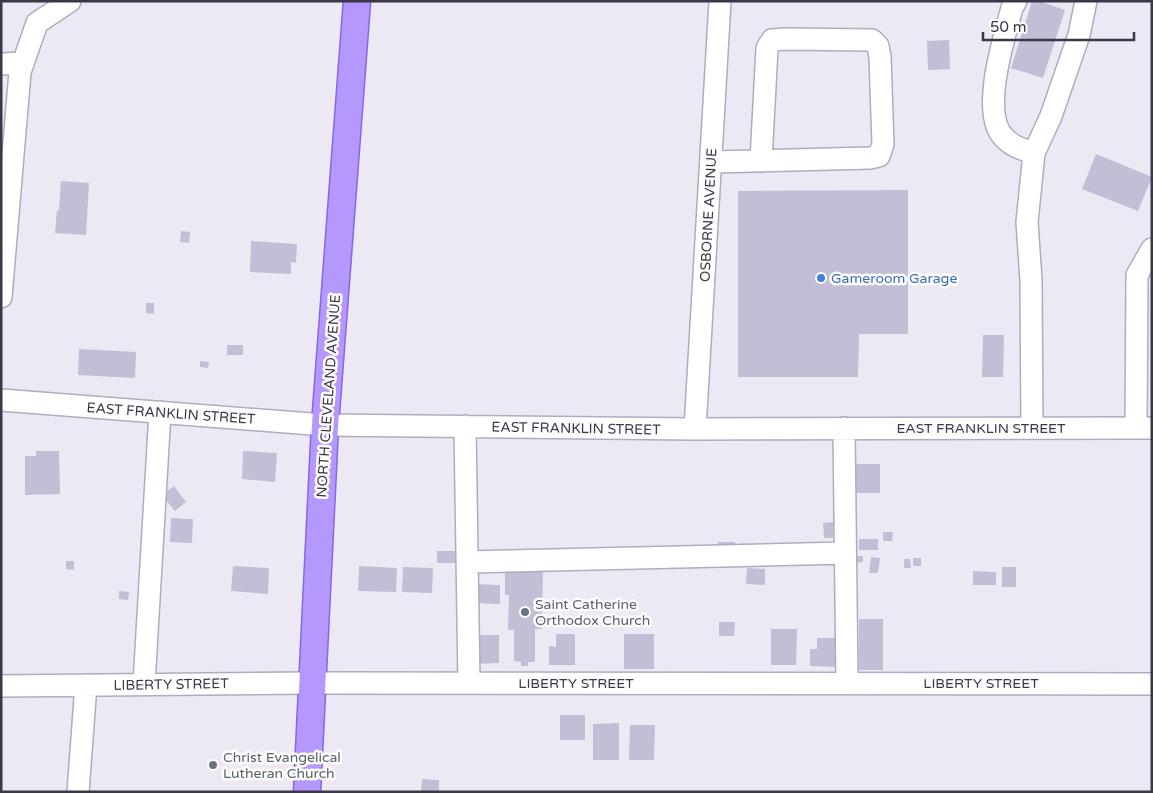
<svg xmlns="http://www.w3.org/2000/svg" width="1153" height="793" viewBox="0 0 1153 793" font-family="'Varela Round',sans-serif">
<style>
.building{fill:#c2bed6}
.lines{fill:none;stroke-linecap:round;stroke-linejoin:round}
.minor-casing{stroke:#b0abc0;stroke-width:24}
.major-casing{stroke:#8767e4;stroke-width:29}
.minor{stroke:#fff;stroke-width:21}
.major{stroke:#b498fe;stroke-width:26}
.shop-dot{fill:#3f7fe0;stroke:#fff;stroke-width:2}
.worship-dot{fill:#6b7280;stroke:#fff;stroke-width:2}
.labels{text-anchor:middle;stroke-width:5;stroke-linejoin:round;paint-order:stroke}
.street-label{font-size:14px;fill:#3a3748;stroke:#fff}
.shop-label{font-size:14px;fill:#366cbe;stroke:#fff;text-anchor:start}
.worship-label{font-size:14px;fill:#5b616d;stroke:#fff;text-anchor:start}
</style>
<rect width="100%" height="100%" fill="#ece9f4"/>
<path class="building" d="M1032 1H1039L1065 10 1043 78 1011 68Z
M949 40 950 69 928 70 927 41Z
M1096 154 1152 177 1138 211 1082 189Z
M61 181 89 183 86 235 55 233 57 210H59Z
M908 190V334H859L858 377H738V191Z
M181 231 190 232 189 243 180 242Z
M251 241 297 244 296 263 291 262V274L250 272Z
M146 303H154V314L146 313Z
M983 335H1004L1003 377H982Z
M227 345H243V355H227Z
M79 349 136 352 135 378 78 375Z
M200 361 209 362 208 368 200 367Z
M36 451H59L60 494 25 495V456H36Z
M243 451 277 453 275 482 242 479Z
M855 464H880V493H855Z
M174 486 186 502 175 511 162 495Z
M171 518 193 519 192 543 170 542Z
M833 522V538H824L823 523Z
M883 532H893L892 541H883Z
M859 539H878V550H859Z
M718 542H735L736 553H718Z
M437 551H457V563H437Z
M854 556H863V562L854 563Z
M871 557 880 558 878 573H869Z
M913 558H921V566H913Z
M904 559H910L911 568H904Z
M66 561H74V570L66 569Z
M233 566 269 568 268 594 231 591Z
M359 566 397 568 396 592 358 591Z
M505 566 543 567 542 629H535V662H528V666H521V662L514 661V630H508L509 595H505Z
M403 567 433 568 432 593 402 592Z
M1002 567H1016V587H1002Z
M747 568 765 569V585L746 584Z
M973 571 996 572V585H973Z
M471 584 500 585V604L470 603Z
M119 591 129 592 128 600 119 599Z
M859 619H883V670H859Z
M719 622H735L734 636H719Z
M771 629H797L796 665H771Z
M556 634H575V665H549V646L556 647Z
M624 634H654V669H624Z
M479 635H499V663L473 664V645H479Z
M817 638H837L836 667 810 666V649H817Z
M560 715H585V740H560Z
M619 723V760H593V724Z
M630 725H655L654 760H629Z
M422 779 439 780V792H421Z"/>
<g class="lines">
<defs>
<path id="minor" d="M1016 1 1012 8C1004 38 982 107 1001 134 1010 146 1021 149 1034 153
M1 64 23 63
M711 162 870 158 879 156 883 144 880 57 878 46 872 40 785 39 772 40 767 48 761 161
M1 297 20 72 37 23 70 1
M1 400 325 425 695 429 1152 428
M465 426 469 683
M844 428 847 683
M1032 428 1031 280 1027 222 1034 153 1051 116 1079 35 1086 1
M1136 428 1137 275 1152 249
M695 429 720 1
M468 562 845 553
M144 684 160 412
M1 686 312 683 1152 684
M78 792 86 685"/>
<path id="major" d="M307 792 325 425 357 1"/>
</defs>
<use href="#minor" class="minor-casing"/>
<use href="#major" class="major-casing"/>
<use href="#minor" class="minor"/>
<use href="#major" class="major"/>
</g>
<circle class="shop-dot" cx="821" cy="278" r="5"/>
<g class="worship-dot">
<circle cx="525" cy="612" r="5"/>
<circle cx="213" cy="765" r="5"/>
</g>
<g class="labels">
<g class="street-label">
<text transform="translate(708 215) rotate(-87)" y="5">OSBORNE AVENUE</text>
<text transform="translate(328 396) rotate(-86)" y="5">NORTH CLEVELAND AVENUE</text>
<text transform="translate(171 413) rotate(4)" y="5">EAST FRANKLIN STREET</text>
<text transform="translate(576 428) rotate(1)" y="5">EAST FRANKLIN STREET</text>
<text x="981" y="433">EAST FRANKLIN STREET</text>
<text x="576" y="688">LIBERTY STREET</text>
<text x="981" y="688">LIBERTY STREET</text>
<text transform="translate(171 684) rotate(-1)" y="5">LIBERTY STREET</text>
</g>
<g class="shop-label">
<text x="831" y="283">Gameroom Garage</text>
</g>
<g class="worship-label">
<text x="535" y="609">Saint Catherine<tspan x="535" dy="16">Orthodox Church</tspan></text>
<text x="223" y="762">Christ Evangelical<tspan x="223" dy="16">Lutheran Church</tspan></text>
</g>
</g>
<rect width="1153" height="793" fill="none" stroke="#3a3748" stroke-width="5"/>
<path d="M983 32v8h151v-8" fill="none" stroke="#3a3748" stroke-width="2.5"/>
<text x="990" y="32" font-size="15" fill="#3a3748" stroke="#ffffff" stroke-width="4" paint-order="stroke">50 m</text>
</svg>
